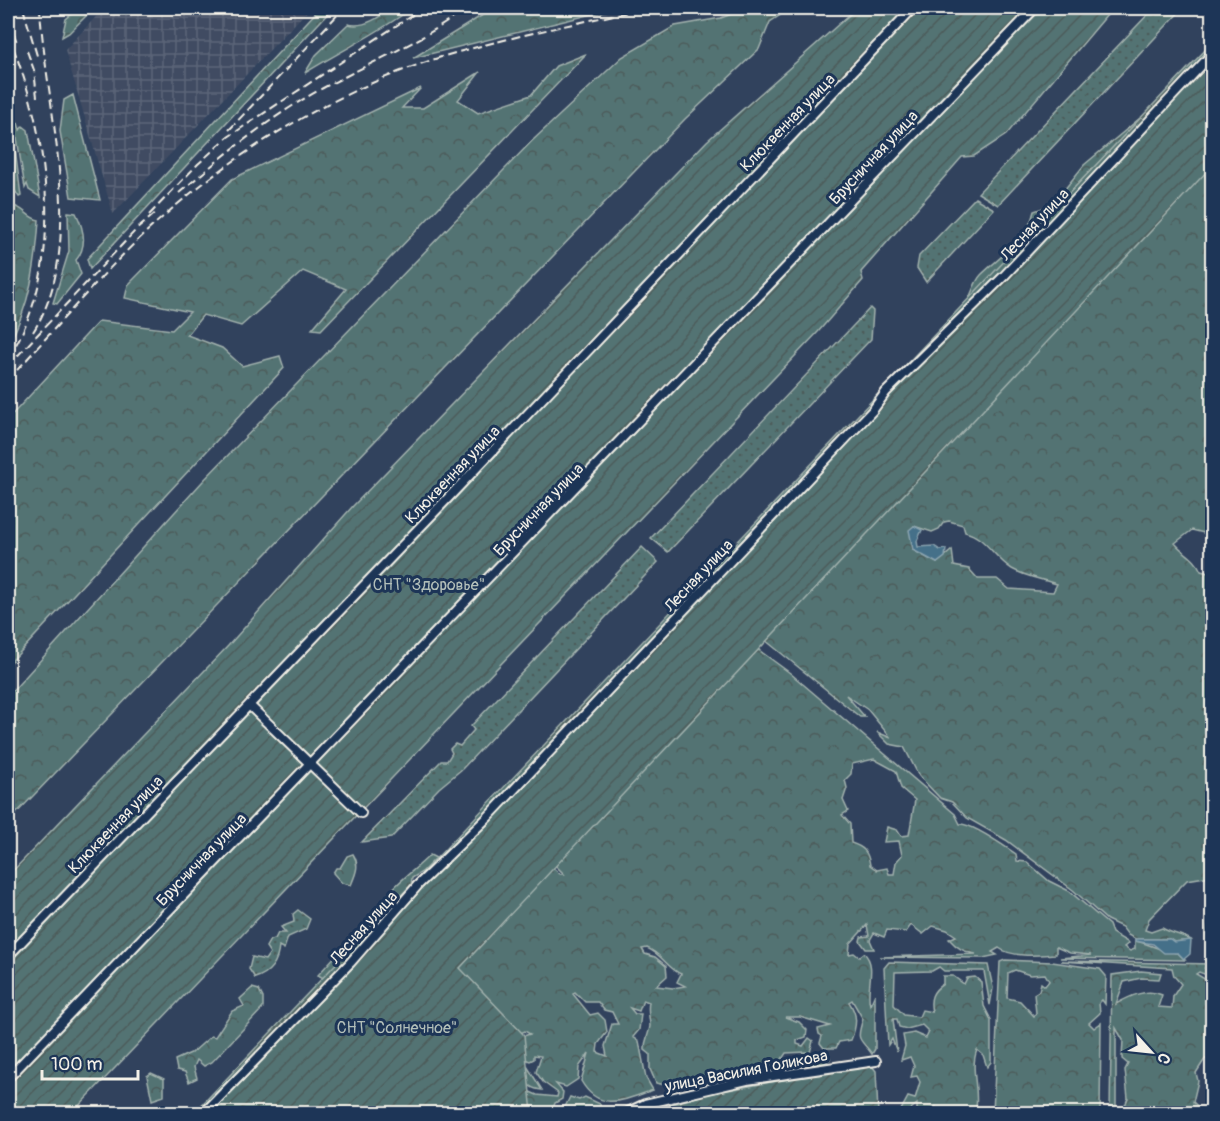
<svg xmlns="http://www.w3.org/2000/svg" width="1220" height="1121" viewBox="0 0 1220 1121" font-family="Pangolin,sans-serif">
<style>
.industrial{fill:url(#industrial-grid)}
.grass{fill:url(#grass-dots);stroke:#a3b2ae;stroke-width:1.5}
.forest{fill:url(#forest-crowns);stroke:#a3b2ae;stroke-width:1.5;fill-rule:evenodd}
.garden{fill:url(#garden-furrows);stroke:#a3b2ae;stroke-width:1.5}
.water{fill:#446f89;stroke:#8aa3af;stroke-width:1.5}
.lines{fill:none;stroke-linecap:round;stroke-linejoin:round}
.minor-casing{stroke:#f4f1e8;stroke-width:12}
.minor{stroke:#1d3557;stroke-width:8}
.rail{stroke:#f4f1e8;stroke-width:2;stroke-dasharray:9 4.5;stroke-linecap:butt}
.labels{text-anchor:middle;stroke-width:6;stroke-linejoin:round;paint-order:stroke}
.street-label{font-size:16px;fill:#f4f1e8;stroke:#1d3557}
.park-label{font-size:16px;fill:#b3bfb9;stroke:#1d3557}
</style>
<defs>
<pattern id="industrial-grid" width="8" height="8" patternUnits="userSpaceOnUse" patternTransform="scale(1.5)"><rect width="8" height="8" fill="#3f4b62"/><path d="M0 4h8M4 0v8" fill="none" stroke="#5b6578"/></pattern>
<pattern id="grass-dots" width="8" height="8" patternUnits="userSpaceOnUse" patternTransform="scale(1.5)"><rect width="8" height="8" fill="#527373"/><path d="M2 2h.1M6 6h.1" fill="none" stroke="#4d5b5a" stroke-width="1.8" stroke-linecap="round"/></pattern>
<pattern id="forest-crowns" width="20" height="18" patternUnits="userSpaceOnUse" patternTransform="scale(1.5)"><rect width="20" height="18" fill="#527373"/><path d="M2 6a3 3 0 1 1 6 0M12 15a3 3 0 1 1 6 0" fill="none" stroke="#4d5b5a"/></pattern>
<pattern id="garden-furrows" width="10" height="10" patternUnits="userSpaceOnUse" patternTransform="scale(1.5)"><rect width="10" height="10" fill="#527373"/><path d="M-1 1l2-2M0 10L10 0M9 11l2-2" fill="none" stroke="#4d5b5a"/></pattern>
</defs>
<rect width="100%" height="100%" fill="#31425d"/>
<filter id="ink" filterUnits="userSpaceOnUse"><feTurbulence type="fractalNoise" baseFrequency=".0167" numOctaves="2"/><feDisplacementMap in="SourceGraphic" scale="12" xChannelSelector="R" yChannelSelector="G"/><feConvolveMatrix kernelMatrix="1 2 1 2 8 2 1 2 1" color-interpolation-filters="sRGB"/></filter>
<g filter="url(#ink)">
<path class="industrial" d="M104 8H310L113 214 65 50Z
M8 152 12 170 11 266 8 279Z"/>
<path class="grass" d="M1154 8H1183L998 205 978 193Z
M975 198 994 209 926 282 917 268 919 256Z
M870 308 873 311 871 339 668 552 651 538Z
M642 547 658 562 462 769 439 788 391 838 362 842 441 761H447L452 753 450 749 455 744 460 746 474 730 471 726Z
M298 910 310 919 306 929 288 937 284 949 279 946C278 962 271 973 255 978L249 969 252 957 265 960 270 953 266 947 270 940 275 939 278 933H286L281 927 294 922 293 914Z"/>
<path class="forest" d="M79 8H94L69 33 62 37 66 19Z
M320 8H333L90 269 87 259Z
M390 8H412C379 33 340 51 305 73L316 55 348 24C364 28 378 19 390 8Z
M494 8H617L413 58Z
M747 8H791L770 22 759 49 685 119 8 822V696L203 481 532 141 622 57 675 26 721 18Z
M586 54 321 330 312 329 346 289 303 271 241 326 203 315 187 335 222 348 242 366 280 356 284 368 8 665V419L99 321 172 330 190 312 125 298 128 285 232 179 421 88 402 108H423L480 72 458 100 478 113 531 95 556 66Z
M73 95 100 200 71 197 60 131 64 100Z
M8 115 11 118 21 196 19 197C2 176 7 141 8 115Z
M1139 119 1137 129 964 309C970 299 974 282 981 275 1001 255 1028 240 1034 211L1052 205 1084 165Z
M18 123 20 130 23 126 28 130 40 197 29 190 27 184 25 188 15 125Z
M1212 152V538L1208 534 1192 530 1175 543C1184 554 1195 557 1201 571L1212 574V938L1207 935 1211 876 1187 880 1149 919 1145 930 1151 932 1162 928C1172 934 1181 934 1191 940L1174 942 1169 939H1135L1128 935 1122 927 1107 920 1073 890 1006 840 967 818 952 802 940 798 919 776 904 747 889 744 877 732 891 738 868 710 846 695 865 717H860L765 640ZM949 521 963 525 965 532C986 537 993 557 1012 569 1026 577 1042 579 1057 584L1053 592 1009 589 997 579H978L969 569 954 566 952 550 937 563 913 550 914 526 932 532 939 529 944 522Z
M12 206C23 206 27 218 39 220 36 265 30 306 8 345V329L15 320 8 316Z
M68 212 76 213C84 229 88 246 76 260L81 274 57 304 53 303 69 251Z
M756 648 790 673 955 814 960 824C972 823 1004 846 1016 854L1017 861 1027 862 1049 881 1069 891 1109 925 1112 933 1129 943 1124 947 1130 951 1135 949V941C1151 944 1162 952 1178 953L1185 960 1060 958 1091 955 1070 953 1056 947V954C1040 955 1012 958 999 948L992 952 997 955 983 958 880 957 976 954C964 952 957 948 949 939L956 936 947 930 933 926 923 934 911 925 906 932 887 930 884 937 874 933 870 940 874 949H866L860 941 861 937 869 936 867 925 850 944 849 954 854 953 859 957 864 953C878 966 865 989 870 1005L875 994V1049L872 1054C861 1038 855 1043 863 1019L852 1000 849 1002C858 1015 857 1025 851 1040L839 1042 836 1048H824L820 1043 822 1036 819 1034 818 1029 830 1026 800 1017H785L799 1022 807 1030 806 1037 797 1040V1044L803 1046 809 1038 813 1041 809 1056 812 1060 825 1058 829 1054 830 1059 824 1063 811 1064 806 1060V1052L786 1053 782 1059 787 1062 792 1059 803 1061 799 1066 780 1068 777 1065 740 1072 726 1071 717 1076 681 1083 670 1079 671 1086 656 1083 650 1069V1054L645 1050C644 1041 649 1035 650 1026 650 1018 647 1012 649 1002L643 1000 639 1011 630 1008 635 1014H641L639 1030 633 1037 639 1041 646 1078 653 1090C626 1099 600 1114 581 1081L589 1053 579 1067 578 1079 566 1087 556 1084 563 1092 562 1099 555 1103 552 1111 565 1107 570 1097 579 1100 585 1097 600 1104 601 1113H461L521 1088 537 1095 557 1097 558 1093 543 1082 536 1072 541 1056 534 1055V1059L530 1061 522 1058 542 1090C516 1089 521 1056 520 1037L530 1034 525 1031 515 1035 359 1008 547 863 560 874H564L553 863ZM874 759 896 771 901 788 915 800 909 835 901 836 897 830 887 827 884 842 899 841 902 855 896 862 894 874H889L887 868 877 870 870 865C868 852 864 847 851 843L850 824 842 815 848 811 843 800 847 788 845 780 851 774 852 764ZM647 948C662 954 667 968 681 974L677 982 685 986 673 988 656 986 667 976 666 966 655 957 645 954 642 949ZM575 992 585 1002H598L604 1010 612 1012 618 1024H612L605 1046 607 1056 597 1052 598 1044 607 1032 605 1020 598 1013 590 1015 573 994Z
M353 854C360 865 356 873 351 885L342 883 333 873 336 868H340L347 856Z
M430 855 436 858 422 872 412 878 411 886 395 901 379 922 360 936 327 980 318 975 378 909C391 885 411 874 430 855Z
M1005 960 1052 962 1100 969 1106 976 1105 1004 1102 1000 1099 1003 1100 1013 1089 1023 1094 1028 1101 1023 1100 1113H993L1000 962ZM1015 970 1030 975 1045 974 1049 981 1045 986 1041 983 1039 991 1034 994 1036 1013 1034 1016 1020 1001 1007 998 1008 973Z
M1061 961 1212 964V967L1204 968 1212 971V977L1199 972 1196 974 1208 981 1209 985 1205 988 1211 1003 1206 1007 1210 1042H1212V1058L1205 1059 1196 1073 1198 1081 1193 1102 1205 1113H1122L1128 1098 1125 1070 1128 1064 1122 1059 1123 1040 1116 1028V1113H1110L1112 975 1141 971 1161 973 1159 979 1141 978 1124 982 1116 1004C1130 996 1147 988 1162 995L1158 1007 1172 1008 1173 996 1181 984 1174 976 1172 968Z
M889 962 988 965 993 988 990 1005 984 971H944L939 967 932 971 895 972 894 1005 904 1015 919 1017 922 1010 932 1012C929 999 932 991 943 984V976H953L964 984 967 978 975 977 981 982 984 1006 991 1020V1062L987 1067 983 1055 977 1050C969 1070 981 1092 975 1113H939L936 1107 925 1111 917 1110V1104L907 1112 901 1110 908 1097 915 1099 920 1082 917 1076 911 1077 914 1066 910 1057 901 1060 905 1046 903 1035 914 1033 926 1038 929 1032 922 1025 907 1029 899 1027 897 1019H893L897 1052 892 1039 888 1045 884 968Z
M252 988 259 990 263 998V1008L212 1062 204 1066 197 1060 194 1067 197 1078 189 1082 185 1072 177 1070 175 1060 193 1052 211 1036 215 1037 232 1011 244 1006 240 999Z
M151 1073 164 1079V1096L152 1100 147 1076Z"/>
<path class="garden" d="M857 8H1113L1006 135 974 156 962 157 861 272 863 280 818 332 72 1113H8V876L228 646 353 506 707 141Z
M1212 43V166L460 968 524 1035 532 1113 193 1114Z
M856 1066H872L876 1071 878 1113 638 1114 707 1094Z"/>
<path class="water" d="M914 526 922 530 917 541 918 547 934 546 940 550 946 549 945 557 937 563 913 550 909 530Z
M1135 939H1170L1174 942 1191 940 1190 954 1184 959 1178 953H1164L1153 944 1135 941Z"/>
<g class="lines">
<defs>
<path id="minor" d="M249 705 361 813
M8 956 448 498 913 8
M8 1078 1035 8
M203 1114 350 963 418 885 488 817 873 410 886 392 1004 276 1212 54
M624 1114 645 1104 747 1080 876 1061"/>
</defs>
<use href="#minor" class="minor-casing"/>
<use href="#minor" class="minor"/>
<path class="rail" d="M23 8 38 59
M8 20 17 42
M8 35C49 132 68 266 8 358
M27 51 34 70 37 97
M229 130 344 8
M179 193C224 155 271 116 323 88 372 62 423 41 467 8
M149 215 198 164 228 137 423 8
M33 332C89 244 45 106 40 8
M8 366 135 231 158 211
M8 380C58 326 109 264 165 215 243 146 347 85 448 55 514 36 581 22 647 8"/>
</g>
</g>
<g class="labels">
<g class="street-label">
<text transform="translate(787 122) rotate(-46)" y="6">Клюквенная улица</text>
<text transform="translate(873 157) rotate(-47)" y="6">Брусничная улица</text>
<text transform="translate(1034 224) rotate(-47)" y="6">Лесная улица</text>
<text transform="translate(452 474) rotate(-46)" y="6">Клюквенная улица</text>
<text transform="translate(538 509) rotate(-46)" y="6">Брусничная улица</text>
<text transform="translate(698 575) rotate(-47)" y="6">Лесная улица</text>
<text transform="translate(115 824) rotate(-46)" y="6">Клюквенная улица</text>
<text transform="translate(201 859) rotate(-46)" y="6">Брусничная улица</text>
<text transform="translate(363 927) rotate(-48)" y="6">Лесная улица</text>
<text transform="translate(746 1070) rotate(-11)" y="6">улица Василия Голикова</text>
</g>
<g class="park-label">
<text x="429" y="590">СНТ "Здоровье"</text>
<text x="397" y="1033">СНТ "Солнечное"</text>
</g>
</g>
<rect width="1220" height="1121" fill="none" stroke="#1d3557" stroke-width="30"/>
<rect x="15" y="15" width="1190" height="1091" fill="none" stroke="#f4f1e8" stroke-width="2" filter="url(#ink)"/>
<g transform="translate(1151 1052) rotate(117)" stroke="#1d3557" stroke-width="4.5" paint-order="stroke">
<path d="M0-4.5L10 22L0 15L-10 22Z" fill="#f4f1e8"/>
<text y="-9" font-size="16" font-weight="bold" text-anchor="middle" fill="#f4f1e8">С</text>
</g>
<path d="M42 1070v9h96v-9" fill="none" stroke="#f4f1e8" stroke-width="3"/>
<text x="51" y="1070" font-size="18" fill="#f4f1e8" stroke="#1d3557" stroke-width="4.5" paint-order="stroke">100 m</text>
</svg>
